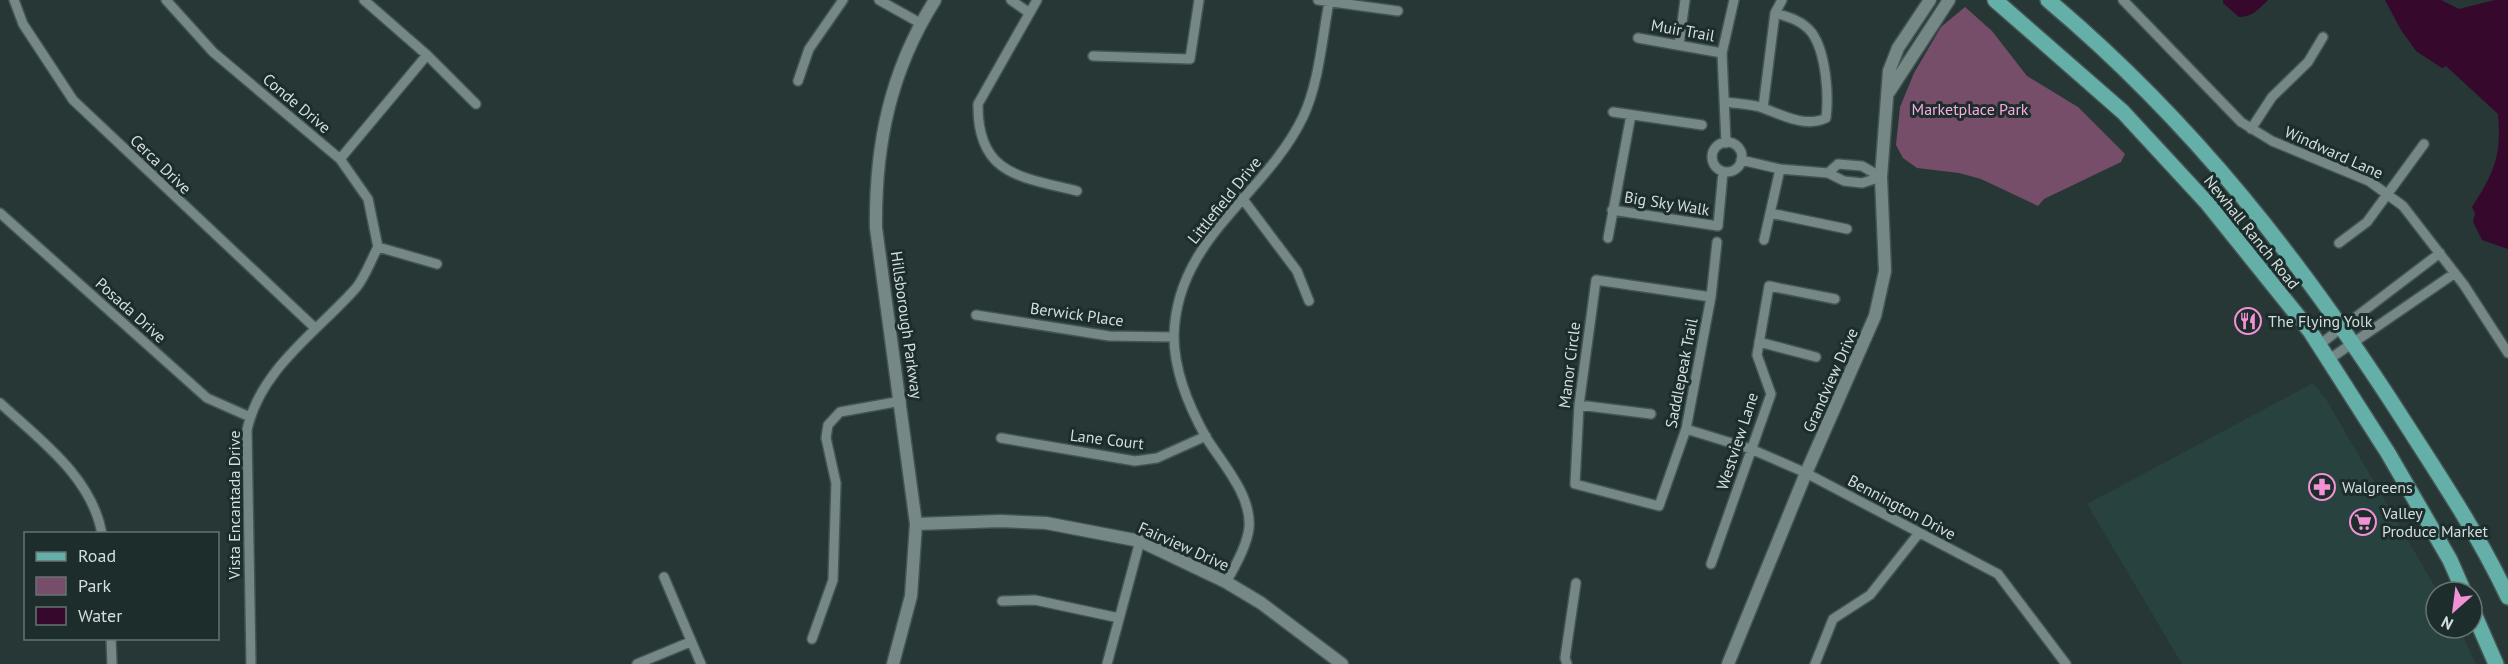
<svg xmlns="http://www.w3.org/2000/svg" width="2508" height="664" viewBox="0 0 2508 664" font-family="'PT Sans',sans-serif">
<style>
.built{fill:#284240}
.green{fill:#764e6a}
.water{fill:#36082c}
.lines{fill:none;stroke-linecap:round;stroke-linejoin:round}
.minor-casing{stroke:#455453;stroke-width:12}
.tertiary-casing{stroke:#455453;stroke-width:15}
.primary-casing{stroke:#455453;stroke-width:18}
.minor{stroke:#758886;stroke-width:9}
.tertiary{stroke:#758886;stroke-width:12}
.primary{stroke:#65afa9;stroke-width:15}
.labels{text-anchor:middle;stroke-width:6;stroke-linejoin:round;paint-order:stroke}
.street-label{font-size:16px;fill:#d4dedd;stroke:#1c2d2b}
.park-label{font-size:16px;fill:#faabe2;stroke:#1c2d2b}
.poi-label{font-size:16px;fill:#d4dedd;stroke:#1c2d2b;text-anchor:start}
</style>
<rect width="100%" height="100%" fill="#263735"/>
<path class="built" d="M2313 383 2326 399 2438 592 2436 628H2459L2476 664H2182L2087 504Z"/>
<path class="green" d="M1965 7 1992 31 2027 76 2078 107 2125 154 2121 162 2044 199 2038 206 1981 179 1959 173 1917 168 1903 158 1896 145 1900 107 1914 73 1941 27Z"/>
<path class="water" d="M2223 0H2268C2259 9 2252 17 2239 17L2223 3Z
M2385 0H2441L2459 9 2495 0H2508V249L2482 240 2473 222 2475 213 2472 207C2494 173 2502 155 2498 114L2446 66 2442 68 2416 51 2401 30Z"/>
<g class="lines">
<defs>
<path id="minor" d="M14 0 23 24 73 100 315 328
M166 0 213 52 340 159 368 199 378 247
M364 0 427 55 476 104
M879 0 920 23
M1011 0 1028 12
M1037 0 978 104C977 175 1021 177 1077 191
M1318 0 1398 11
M2123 0 2241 122 2272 141 2369 181 2403 206 2464 285 2508 353
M1638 38 1722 53
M1679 45 1685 0
M1093 56 1190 59 1199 0
M798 81 809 49 843 0
M1726 102C1738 104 1752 104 1763 108 1782 115 1806 128 1826 118 1829 95 1826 53 1812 33 1803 21 1789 17 1775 13
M1763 108 1775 13 1782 0
M1613 112 1702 125
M2251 129 2272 97 2308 62 2323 37
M1712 157a15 15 0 1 1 30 0a15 15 0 1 1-30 0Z
M1726 143 1722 53 1734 0
M340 159 427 55
M1741 160 1780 169 1828 173 1844 181 1862 183 1881 177
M1828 173 1838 164 1862 166 1881 177
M1242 198 1297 271 1309 301
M1612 210 1718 226 1723 172
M0 213 207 398 250 417
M1770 213 1847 229
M1608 238 1631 115
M1764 240 1780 169
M2339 243 2367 222 2424 144
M378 247 437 264
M1711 297 1596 280 1579 405 1575 484 1659 506 1686 429 1711 297 1717 242
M976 315 1109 336 1174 337
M1759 342 1816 357
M2319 345 2440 253
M2328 360 2455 273
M0 403C40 440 92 477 102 534
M1579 405 1651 414
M1686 429 1751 449 1806 473 1998 574 2066 664
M1001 438 1135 461 1157 458 1206 436
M1711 564 1771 394 1757 355 1769 286 1835 299
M664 577 701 664
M1226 582C1235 567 1247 546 1249 528 1252 496 1223 464 1207 439 1190 409 1174 371 1174 336 1176 238 1265 196 1303 117 1319 83 1322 39 1329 2
M1002 601 1035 600 1119 618
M111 638 112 664
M812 639 833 580 836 483 826 438 828 425 840 412 901 401
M251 664 247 430C260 369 317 332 356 288 365 277 371 260 378 247
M637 664 690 642
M1107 664 1140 541
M1567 664 1565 658 1576 583
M1815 664 1833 619 1870 595 1919 533"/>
<path id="tertiary" d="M1889 92 1949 0
M916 524 1000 521 1046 523 1140 541 1226 582 1261 603 1342 664
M893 664 911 596 916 524 876 228C875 145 890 71 935 0
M1728 664 1806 473 1875 316 1885 271 1881 177 1889 71 1898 48 1930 0"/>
<path id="primary" d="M1995 0 2123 112 2208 204 2310 331 2388 453 2450 560 2464 592
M2048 0C2194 123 2302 262 2404 421 2442 480 2478 534 2508 597
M2472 609 2496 664"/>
</defs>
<use href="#minor" class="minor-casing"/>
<use href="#tertiary" class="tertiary-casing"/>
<use href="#primary" class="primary-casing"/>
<use href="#minor" class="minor"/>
<use href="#tertiary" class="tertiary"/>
<use href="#primary" class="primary"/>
</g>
<defs>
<symbol id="restaurant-ring" viewBox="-11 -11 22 22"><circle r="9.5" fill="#1c2d2b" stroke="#f391d6" stroke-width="1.5"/><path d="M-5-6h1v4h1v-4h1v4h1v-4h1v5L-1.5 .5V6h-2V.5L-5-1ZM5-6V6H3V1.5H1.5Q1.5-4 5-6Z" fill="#f391d6"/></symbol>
<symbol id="pharmacy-ring" viewBox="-11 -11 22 22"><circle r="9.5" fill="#1c2d2b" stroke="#f391d6" stroke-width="1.5"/><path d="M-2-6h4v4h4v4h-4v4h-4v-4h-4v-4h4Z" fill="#f391d6"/></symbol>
<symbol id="supermarket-ring" viewBox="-11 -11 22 22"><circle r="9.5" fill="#1c2d2b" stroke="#f391d6" stroke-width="1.5"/><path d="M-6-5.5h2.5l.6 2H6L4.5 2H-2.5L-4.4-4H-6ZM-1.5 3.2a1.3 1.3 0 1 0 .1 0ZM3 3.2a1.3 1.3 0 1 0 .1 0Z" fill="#f391d6"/></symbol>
</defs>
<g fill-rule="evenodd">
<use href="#restaurant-ring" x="2233" y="306" width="30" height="30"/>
<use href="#pharmacy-ring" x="2307" y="472" width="30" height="30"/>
<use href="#supermarket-ring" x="2348" y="507" width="30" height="30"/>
</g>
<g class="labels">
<g class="street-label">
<text transform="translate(1683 30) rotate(10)" y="6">Muir Trail</text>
<text transform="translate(297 103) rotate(40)" y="6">Conde Drive</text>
<text transform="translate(2334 152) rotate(24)" y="6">Windward Lane</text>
<text transform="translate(161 164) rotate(44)" y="6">Cerca Drive</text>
<text transform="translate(1224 200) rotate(-51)" y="6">Littlefield Drive</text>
<text transform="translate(1667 203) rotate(9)" y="6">Big Sky Walk</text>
<text transform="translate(2252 232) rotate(51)" y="6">Newhall Ranch Road</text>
<text transform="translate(131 310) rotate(42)" y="6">Posada Drive</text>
<text transform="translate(1077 314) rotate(8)" y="6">Berwick Place</text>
<text transform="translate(907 325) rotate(82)" y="6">Hillsborough Parkway</text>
<text transform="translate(1569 365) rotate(-83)" y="6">Manor Circle</text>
<text transform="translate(1681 373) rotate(-79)" y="6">Saddlepeak Trail</text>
<text transform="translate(1830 380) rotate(-66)" y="6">Grandview Drive</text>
<text transform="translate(1107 439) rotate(7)" y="6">Lane Court</text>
<text transform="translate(1737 441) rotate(-72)" y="6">Westview Lane</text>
<text transform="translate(234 505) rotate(-90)" y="6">Vista Encantada Drive</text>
<text transform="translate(1902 507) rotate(28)" y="6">Bennington Drive</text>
<text transform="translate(1184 546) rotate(24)" y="6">Fairview Drive</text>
</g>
<g class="park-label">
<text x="1970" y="115">Marketplace Park</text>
</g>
<g class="poi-label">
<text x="2268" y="327">The Flying Yolk</text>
<text x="2342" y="493">Walgreens</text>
<text x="2382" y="519">Valley<tspan x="2382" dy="18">Produce Market</tspan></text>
</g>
</g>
<rect x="24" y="532" width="195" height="108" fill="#1c2d2b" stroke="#667472" stroke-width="1.5"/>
<rect x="36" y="552" width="30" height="9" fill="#65afa9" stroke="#667472" stroke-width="1.5"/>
<text x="78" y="562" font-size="18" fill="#d4dedd">Road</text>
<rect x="36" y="577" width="30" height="18" fill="#764e6a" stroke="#667472" stroke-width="1.5"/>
<text x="78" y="592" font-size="18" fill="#d4dedd">Park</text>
<rect x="36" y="607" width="30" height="18" fill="#36082c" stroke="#667472" stroke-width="1.5"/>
<text x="78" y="622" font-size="18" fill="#d4dedd">Water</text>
<g transform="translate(2454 610) rotate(208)"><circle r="28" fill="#1c2d2b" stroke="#667472" stroke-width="1.5"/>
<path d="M0-4.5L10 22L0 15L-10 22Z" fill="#f391d6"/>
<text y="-9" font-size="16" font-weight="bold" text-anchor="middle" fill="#d4dedd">N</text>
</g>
</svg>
